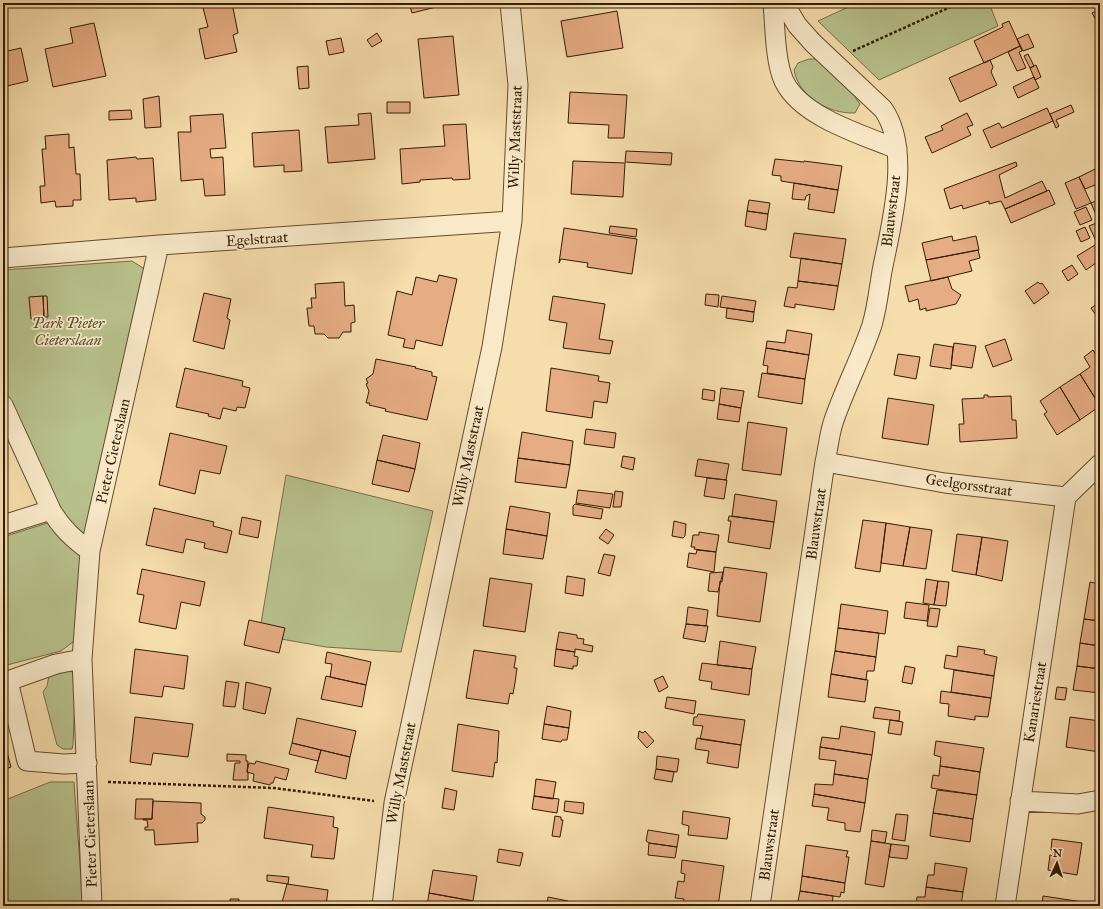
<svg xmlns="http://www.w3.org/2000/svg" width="1103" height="909" viewBox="0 0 1103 909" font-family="'IM FELL Great Primer',serif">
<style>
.green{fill:#b8c28d;stroke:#756f47}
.building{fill:#e6ac83;stroke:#321c01}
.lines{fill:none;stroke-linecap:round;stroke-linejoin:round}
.minor-casing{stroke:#634c2c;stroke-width:21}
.path{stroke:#321c01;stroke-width:2.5;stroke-dasharray:3 2;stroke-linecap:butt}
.minor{stroke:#f9e9c9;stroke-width:19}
.labels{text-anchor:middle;stroke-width:3.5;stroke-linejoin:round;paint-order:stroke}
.street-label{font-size:15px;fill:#321c01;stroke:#f9e9c9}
.park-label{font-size:15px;font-style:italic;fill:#5a4e2b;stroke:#f9e9c9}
</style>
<rect width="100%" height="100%" fill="#f6ddac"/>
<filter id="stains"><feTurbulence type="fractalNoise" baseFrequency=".005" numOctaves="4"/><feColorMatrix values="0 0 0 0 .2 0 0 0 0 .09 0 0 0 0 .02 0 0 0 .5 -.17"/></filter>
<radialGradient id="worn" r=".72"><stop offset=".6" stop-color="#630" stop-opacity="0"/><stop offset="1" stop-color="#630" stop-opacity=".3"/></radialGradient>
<path class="green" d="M857 3H989L998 26 879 80 818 21Z
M809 59H820L846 85 860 104 855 113C829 114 799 97 794 70L798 63Z
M132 261 143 268 147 275 77 639 61 651 3 666V537L60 519 3 388V270Z
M286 475 433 511 401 652 326 647 259 635Z
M60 671 76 672 73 745 72 749H63L57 745 43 692 47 686 49 676Z
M50 782H74L83 906H3V801Z"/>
<path class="building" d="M206 3H232L238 33 233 35 237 52 205 59 199 29 208 27 202 4Z
M409 3H435L436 7 412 13Z
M1100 9V21L1097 22 1092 13Z
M617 11 623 48 567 57 561 21Z
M1009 21 1020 46 984 63 974 41 1003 27 1002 24Z
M94 23 106 76 53 87 45 49 73 43 70 28Z
M377 33 382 41 372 47 367 40Z
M1028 34 1034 47 1023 51 1017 39Z
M453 36 459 95 424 98 418 39Z
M341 38 344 52 329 55 326 41Z
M1020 46 1022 51 1019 52 1026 68 1017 71 1008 52Z
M21 48 28 81 3 87V52Z
M1028 54 1034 66 1030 68 1024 56Z
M990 60 993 67 991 72 997 85 960 102 949 78Z
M1036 65 1041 77 1035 80 1030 68Z
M308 66 309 88 299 89 297 67Z
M1034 77 1039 88 1018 98 1013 87Z
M570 92 627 95 624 138H608L609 125 568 123Z
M159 96 161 127 145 128 143 99Z
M387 102H410V113H387Z
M1071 105 1074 112 1056 120 1059 126 1056 128 1050 114Z
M1047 108 1053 121 991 148 983 130 999 123 1002 128Z
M131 110 132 119 109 120V111Z
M371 113 375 159 328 163 325 127 359 125 358 114Z
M967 113 973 125 967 127 971 135 932 153 925 137 943 130 941 126Z
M223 114 226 148 210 149 211 158 223 157 225 195 205 196 203 179 181 181 178 132H191L190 116Z
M466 124 470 179 453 180 452 178 420 180V182L402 184 400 149 445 146 443 125Z
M299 130 302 171 284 172V165L254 167 252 133Z
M69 134V148L74 147 76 174H80L81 200H73V206L56 207 55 201 41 203 40 186H45L42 149H46L45 136Z
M626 151 672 153 671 165 625 162Z
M136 157 137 159 153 158 156 200 136 202V198L109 200 107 160Z
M775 159 804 162V161L842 166 838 190 781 181V176L772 175Z
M573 161 625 163 623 197 571 194Z
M1016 162 1017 166 999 175 1005 198 1042 181 1047 191 1005 209 1001 201 989 204V201L963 209 962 205 950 209 944 189Z
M1099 167 1100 183 1085 189 1079 177Z
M1079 177 1091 203 1076 209 1065 183Z
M794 183 838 190 834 213 808 209 810 194 806 196 805 200 792 199Z
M1049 190 1055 204 1011 223 1005 209Z
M1100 199V224L1091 203Z
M749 200 770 203 768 214 747 211Z
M1086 207 1092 220 1080 225 1074 212Z
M747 211 768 214 766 230 745 226Z
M1099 222 1100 241 1097 243 1089 226Z
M610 226 637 229 636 237 609 233Z
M1085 227 1090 238 1081 242 1076 231Z
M564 228 637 239 632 274 587 267 588 263 561 259 559 263Z
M794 233 846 239 842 264 790 257Z
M952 236 953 241 976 236 979 250 926 260 922 243Z
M1095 245 1100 254V260L1086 270 1077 256Z
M978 250 980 258 969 261 972 271 931 281 926 260Z
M801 258 842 264 838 286 798 281Z
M1072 265 1078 274 1068 281 1062 271Z
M439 275 457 279 442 346 416 340 414 349 403 347 405 339 388 335 397 291 412 295 416 277 437 282Z
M948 277 952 289 961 295 956 304 926 311V308L920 310 918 299 909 302 905 286Z
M798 281 838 286 834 310 795 304V308L784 306 788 287 797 288Z
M344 282 345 306 354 305 355 322 351 323V332H343L339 338H328L324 334H315L314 326H309L307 308H312L311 298H316L315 284Z
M1038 282 1040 284 1042 283 1049 293 1034 304 1025 291Z
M204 293 231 299 227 318 230 320 224 349 193 341Z
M706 294 719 295 718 307 705 305Z
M43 296 44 318 31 319 29 297Z
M43 296H47L48 317H44Z
M553 296 605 304 599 339 613 341 610 354 563 348 567 323 549 320Z
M722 296 756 301 754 312 720 307Z
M1100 302V321L1091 308Z
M727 308 754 312 753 322 726 318Z
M787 330 812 334 809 355 766 348 767 341 785 343Z
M1005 339 1012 360 993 367 985 346Z
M954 343 976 346 972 368 951 365Z
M934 344 953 347 951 369 930 366Z
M766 348 809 355 805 379 767 373 768 366 763 365Z
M1093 350 1100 362V406L1080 374 1090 367 1084 357Z
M898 354 920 357 916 379 894 375Z
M376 359 416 367 415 368 432 372V376L437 377 427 420 385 411 386 409 369 405 370 403H366L369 391 366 384 368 383 366 379 373 374Z
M185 368 243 381 242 386 250 388 245 408 237 407 236 411 223 408 220 419 208 416 209 414 176 407Z
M551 368 599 376 598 381 610 383 607 403 594 401 592 418 546 411Z
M762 373 805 379 802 404 758 397Z
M1080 374 1100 406 1080 420 1060 387Z
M1060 387 1080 420 1057 435 1044 414 1047 412 1040 401Z
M721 388 744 391 741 408 719 404Z
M703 389 715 391 714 401 702 399Z
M984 395H988V397L1011 396 1012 420H1016L1017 438 960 442 959 424H964L962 399 984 398Z
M888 398 934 405 928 445 882 438Z
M719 404 741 408 739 422 717 419Z
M748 422 787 428 781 475 742 470Z
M586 429 616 433 614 448 584 444Z
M522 432 573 441 570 465 518 458Z
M170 433 227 446 220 474 200 470 195 494 159 485Z
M383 435 420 443 415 469 377 460Z
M623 456 635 458 633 470 621 467Z
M518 458 570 465 566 488 515 482Z
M698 459 729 464 726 480 695 476Z
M377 460 415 469 409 492 372 484Z
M707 478 727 480 724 499 704 496Z
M578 490 613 494 610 508 576 503Z
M615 491 623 492 621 507H613Z
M735 494 777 501 774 522 732 516Z
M575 504 603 509 601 519 573 515V506Z
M510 506 550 513 547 536 506 529Z
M154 508 214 522 213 526 232 531 227 553 204 548 205 543 186 539 183 553 146 545Z
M729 516 774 522 770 549 728 542 731 521H728Z
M242 517 261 521 258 538 239 534Z
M863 520 886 523 880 572 855 568Z
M674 521 686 524 685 536 683 538 672 536Z
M886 523 910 527 903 566 881 563Z
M910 527 932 530 926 569 903 566Z
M506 529 547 536 543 559 503 554Z
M606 529 614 535 608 544 599 538Z
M699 532 719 535 716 552 694 549 695 547H691L693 535H699Z
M957 534 982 537 976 575 952 571Z
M982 537 1008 541 1002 581 976 575Z
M697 550 716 552 714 572 687 567 689 553 696 554Z
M604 554 615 556 610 576 598 573Z
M724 567 767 573 760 622 717 616 720 581 722 582Z
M142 569 205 582 200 606 181 602 176 629 139 622 144 595 137 594Z
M723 572 718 592 708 591 710 573Z
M567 576 585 579 583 596 565 593Z
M490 578 532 584 525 632 483 626Z
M926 579 938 581 934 605 923 603Z
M938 581 949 582 946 606 934 605Z
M1090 582 1100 584V621L1084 619Z
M906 602 929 605 927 621 904 618Z
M841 604 888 611 885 634 838 628Z
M688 607 708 610 706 626 686 624Z
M930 608 940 609 937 627 927 626Z
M1084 619 1100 621V646L1080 643Z
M249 620 285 628 279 653 244 645Z
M686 624 708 626 705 642 683 638Z
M838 628 879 633 876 657 835 651Z
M559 632 577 635V638L584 639 583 644 593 646 592 652 575 649V652L556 649Z
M720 641 756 647 752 669 717 665Z
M1080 643 1100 646V669L1077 666Z
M958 646 985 650 984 654 997 657 994 676 944 668 946 655 957 657Z
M135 649 188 656 184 689 164 686 162 697 130 693Z
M556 649 575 652 574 656 578 657 577 666H573V669L554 666Z
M474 650 516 656 514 668H517L515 683 513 694 510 693 508 704 466 698Z
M835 651 876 657 874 671H867L866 680 831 674Z
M327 652 371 662 366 685 330 677 332 664 325 663Z
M702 663 752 669 749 695 711 689 712 682 699 680Z
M905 666 915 668 912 684 902 682Z
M1077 666 1100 669V693L1073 690Z
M954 670 994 676 991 698 951 692Z
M831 674 868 680 865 702 828 697Z
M326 676 366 685 362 707 321 699Z
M663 676 668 687 659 692 654 680Z
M226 681 239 683 235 707 223 706Z
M246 682 271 688 265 714 243 709Z
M1057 687 1067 688 1065 700 1055 699Z
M941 691 991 698 988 717 975 716V720L948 716 949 704 940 703Z
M667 697 696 701 694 714 665 708Z
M547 706 571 711 569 728 544 724Z
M875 707 900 711 899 721 873 718Z
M698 714 745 720 741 745 700 739 703 726 693 725 694 717H697Z
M135 717 193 724 188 757 153 753 151 765 130 762Z
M1070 717 1100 721V752L1066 747Z
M297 718 356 731 350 757 292 743Z
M890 720 903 722 901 735 888 733Z
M458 724 499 731 497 763 495 762 493 777 452 771Z
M544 724 569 728 567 740H562L561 742 542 739Z
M841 726 875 732 872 755 820 747 822 737 839 739Z
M639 731 643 733 645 731 654 741 647 748 638 738Z
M3 737 11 767 3 770Z
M697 738 741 745 738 768 707 763 709 751 695 749Z
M936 741 984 748 980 772 940 766 941 757 934 755Z
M292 743 321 750 318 761 289 754Z
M820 747 872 755 868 779 834 774 836 761 819 759Z
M321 750 350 757 346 779 315 772Z
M227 754 246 755V761H248L247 772 248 773V780H233L235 763H240V761H227Z
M657 756 679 759 677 772 656 769Z
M256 761 289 769 286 780 275 777 273 783H271L270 785 253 781 254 774 247 772 249 763 255 764Z
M940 766 980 772 977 795 931 788 933 775 939 776Z
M656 769 674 772 672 782 654 779Z
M834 774 868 779 865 803 814 794 815 784 833 785Z
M536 779 556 782 553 799 534 796Z
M445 788 457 791 454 810 442 808Z
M937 790 977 795 973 819 933 813Z
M814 794 865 803 860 832 845 830V823L827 820 829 808 812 806Z
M534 796 559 799 557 813 532 809Z
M136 799H153L152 819H135Z
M153 801 201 803V814L205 817V820L202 823H197L198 842 155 845 154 830H145V827H148L147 820H143V819H152Z
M565 801 584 803 583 814 564 811Z
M268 807 334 817 333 827 338 828 334 859 311 857 313 845 264 838Z
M683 811 730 818 727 839 688 835 689 826 682 824Z
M933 813 973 819 970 842 930 836Z
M896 814 908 815 905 841 892 839Z
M555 816 561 817V820H563L560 837 552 836Z
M648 830 679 835 677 847 649 843 646 841Z
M872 830 887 832 885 843 871 841Z
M1052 839 1082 843 1077 875 1048 870 1050 855 1053 856 1054 850H1051Z
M871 841 891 844 884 887 865 884Z
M649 843 677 847 675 858 648 855Z
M891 844 909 846 907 859 889 857Z
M806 845 848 851 846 857H849L845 883 802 876Z
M499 849 523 853 520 866 497 862Z
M682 860 724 866 718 906H683L684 899 675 898 678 881 684 882 685 874 681 873Z
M935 863 967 868 963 892 926 887 928 875H934Z
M433 870 477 876 473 901 429 893Z
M267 875 289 877 288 884 267 881Z
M802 876 845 883 844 893 841 892 840 897 800 891Z
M287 884 328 890 326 906H281Z
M926 887 963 892 961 906H916L917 897H925Z
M800 891 833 896 832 906H797Z
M429 893 473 901 472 902 483 906H427Z
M1043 896 1083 902 1082 906H1042Z
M548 897 568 901 567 906H547Z
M230 899H239L238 906H231Z"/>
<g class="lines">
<defs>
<path id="minor" d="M773 3C775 25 775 62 784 81 801 117 863 135 897 149
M3 258 159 245 512 221
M3 405 51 510C61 528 74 540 90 551
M825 462 945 483 1066 497
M1066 497 1100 464
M3 525 51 510
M82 659 56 664 8 681 27 761 64 764 87 763
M1020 801 1078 804 1100 800
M92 906 82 659 90 551 159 245
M382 906 394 803 492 347 512 221 518 85 510 3
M760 906 825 462C828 449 829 436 833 423 844 390 861 358 872 325 877 308 879 289 882 271 891 225 912 150 883 109L813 43 797 25 784 3
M1005 906 1066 497"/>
</defs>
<use href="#minor" class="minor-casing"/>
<path class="path" d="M853 51 959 3
M108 782 274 788 374 801"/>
<use href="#minor" class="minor"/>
</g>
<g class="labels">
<g class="street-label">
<text transform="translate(515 137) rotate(-88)" y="5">Willy Maststraat</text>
<text transform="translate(891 211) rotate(-83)" y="5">Blauwstraat</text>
<text transform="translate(257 239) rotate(-4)" y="5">Egelstraat</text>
<text transform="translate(113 451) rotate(-77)" y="5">Pieter Cieterslaan</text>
<text transform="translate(468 456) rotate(-78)" y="5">Willy Maststraat</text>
<text transform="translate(969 485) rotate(8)" y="5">Geelgorsstraat</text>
<text transform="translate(816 524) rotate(-82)" y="5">Blauwstraat</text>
<text transform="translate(1035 702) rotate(-81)" y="5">Kanariestraat</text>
<text transform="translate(401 773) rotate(-79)" y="5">Willy Maststraat</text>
<text transform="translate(90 834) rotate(-92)" y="5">Pieter Cieterslaan</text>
<text transform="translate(769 845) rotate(-82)" y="5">Blauwstraat</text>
</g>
<g class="park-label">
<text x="68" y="328">Park Pieter<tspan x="68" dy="17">Cieterslaan</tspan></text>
</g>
</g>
<rect width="1103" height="909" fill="none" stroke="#f6ddac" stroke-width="16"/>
<rect x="4" y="4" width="1095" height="901" fill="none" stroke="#321c01" stroke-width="2"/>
<rect x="8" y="8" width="1087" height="893" fill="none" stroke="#321c01"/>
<g transform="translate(1057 863) rotate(3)" stroke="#f9e9c9" stroke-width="3" paint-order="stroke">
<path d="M0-3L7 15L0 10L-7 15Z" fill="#321c01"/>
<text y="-6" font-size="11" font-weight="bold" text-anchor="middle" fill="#321c01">N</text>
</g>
<rect width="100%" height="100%" filter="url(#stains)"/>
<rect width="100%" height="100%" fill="url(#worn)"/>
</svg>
